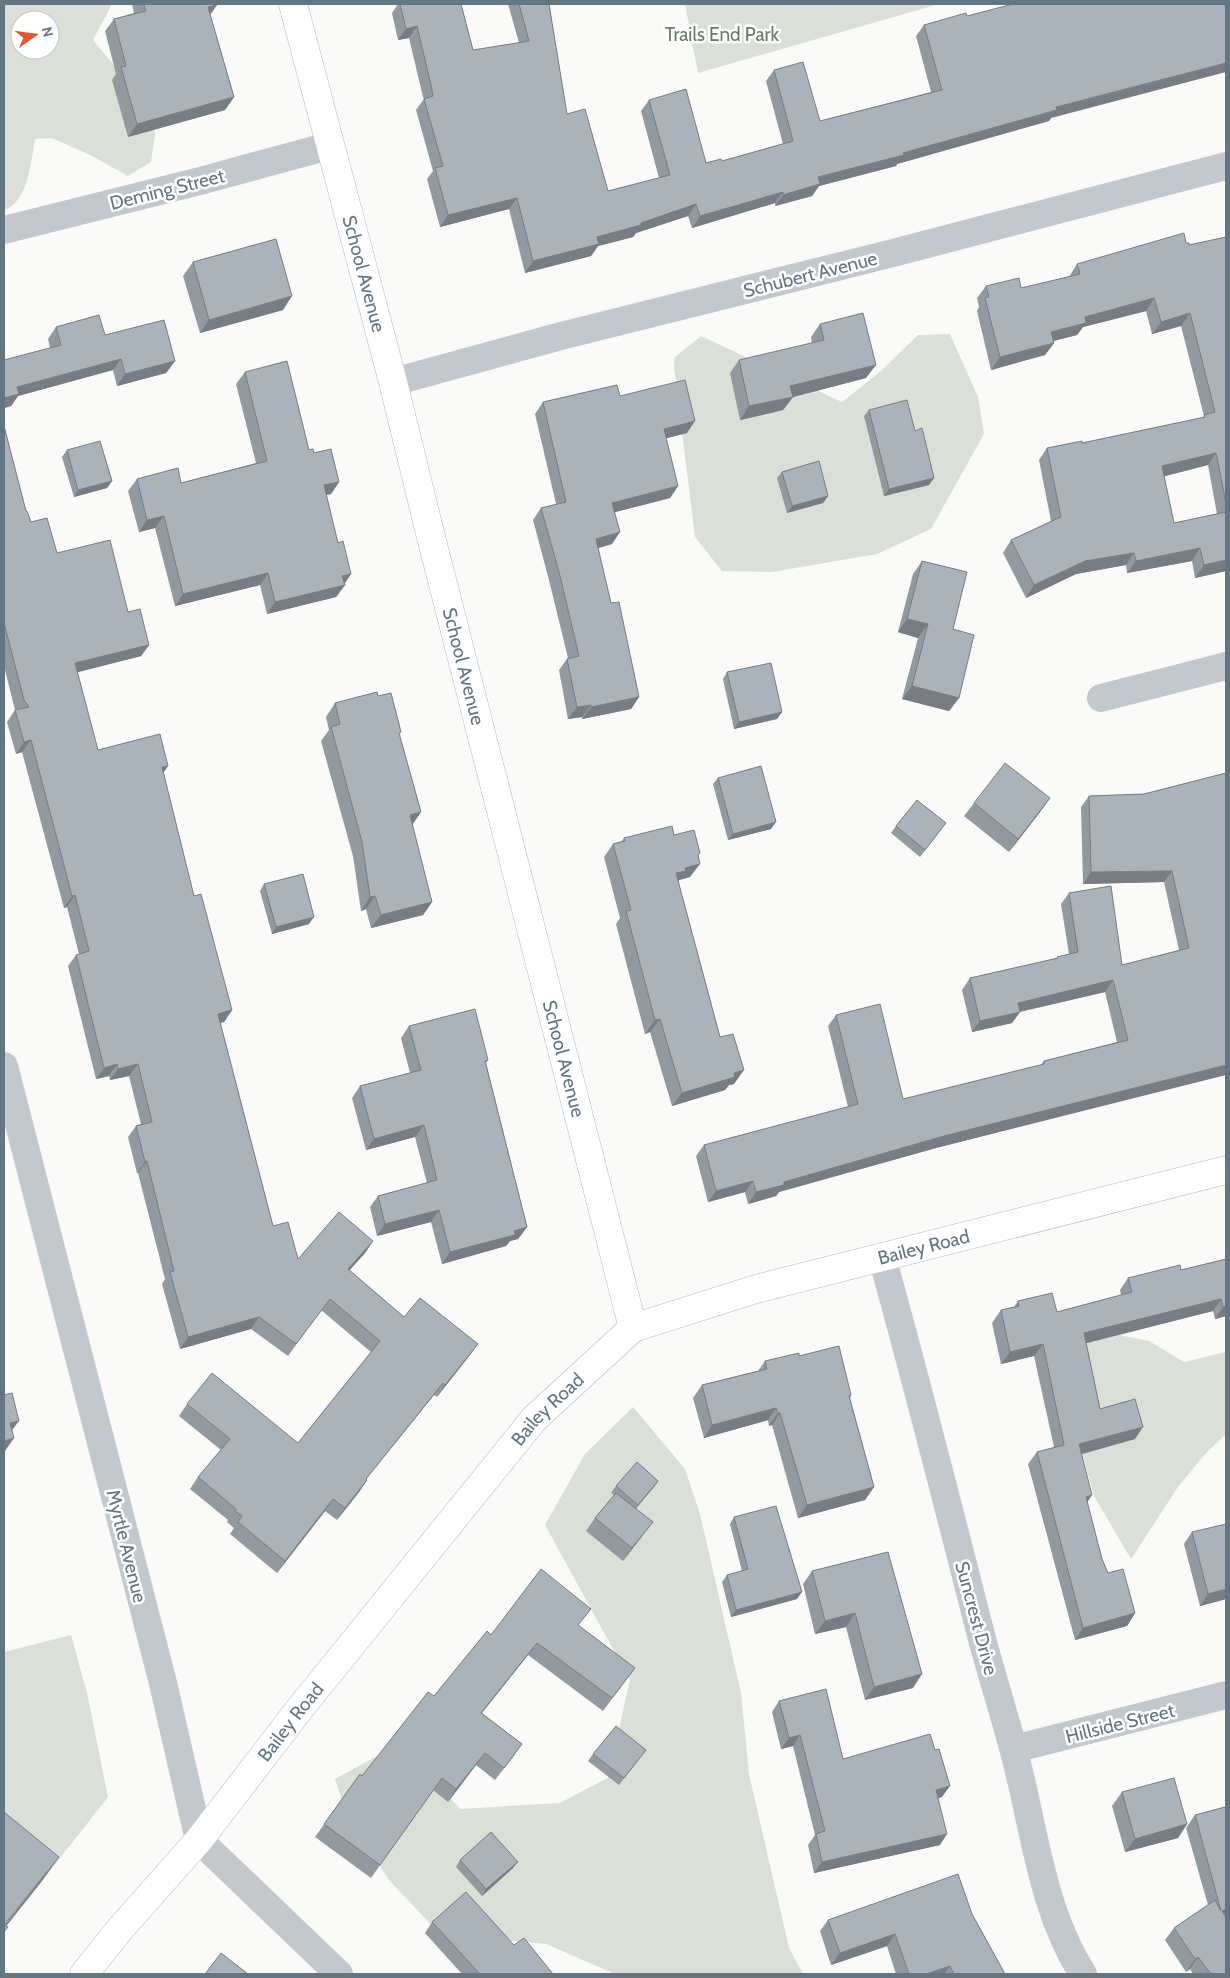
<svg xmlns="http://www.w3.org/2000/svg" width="1230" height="1978" viewBox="0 0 1230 1978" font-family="Cabin,sans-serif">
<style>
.green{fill:#dadfd7;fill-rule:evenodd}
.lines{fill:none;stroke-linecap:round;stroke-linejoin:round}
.secondary-casing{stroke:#b3babf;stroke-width:29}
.street{stroke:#c3c8cc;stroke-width:28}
.secondary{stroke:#fff;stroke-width:28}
.wall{fill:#929a9f;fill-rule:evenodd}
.shaded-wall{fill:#777d82}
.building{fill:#aab3b9;stroke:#777d82}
.labels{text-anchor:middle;stroke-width:5;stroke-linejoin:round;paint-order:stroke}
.park-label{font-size:19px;fill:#687a64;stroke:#fff}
.street-label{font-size:19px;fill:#657683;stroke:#fff}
</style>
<rect width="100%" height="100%" fill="#fafaf8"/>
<path class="green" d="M4 4H112L93 40 116 68 145 97 155 134 151 162 128 176 92 156 52 138 35 139C31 161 28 203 4 210ZM20 20H50V50H20Z
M685 4H939L698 73Z
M950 334 978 397 984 434 931 529 877 554 772 572 722 571 695 537 674 366 675 357 701 336 842 402 881 371 918 335Z
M1094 1330 1149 1341 1184 1362 1226 1352V1434L1205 1454 1178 1487 1131 1559 1094 1496 1075 1426 1083 1354Z
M633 1407 685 1469 700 1514 741 1693 749 1774 789 1948 803 1974H615L546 1944 491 1939 437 1931 389 1880 348 1819 335 1779 377 1756 432 1777 460 1809 560 1803 615 1774 619 1729 630 1680 545 1525 585 1454Z
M71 1635 87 1693 108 1797 42 1881 4 1851V1652Z"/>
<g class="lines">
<defs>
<g id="secondary">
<path id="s1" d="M293 4 393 382 430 533 633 1328"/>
<path id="s2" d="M84 1974 121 1928 199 1840 298 1711 534 1419 633 1328 756 1289 1226 1170"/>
</g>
</defs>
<use href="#secondary" class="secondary-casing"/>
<path class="street" d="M4 230 200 181 329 146
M393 382 561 336 893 253 1226 166
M1101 698 1226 666
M4 1066 163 1683 199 1840 339 1974
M882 1257C917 1383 949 1509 981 1635 991 1673 1003 1710 1013 1748 1034 1823 1040 1907 1083 1974
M1014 1749 1226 1695"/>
<use href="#secondary" class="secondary"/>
</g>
<path class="wall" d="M132 4H217L210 14 234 97 225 110 128 137 112 80 116 74 105 31 114 19 134 13Z
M398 4H461L473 50 519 43 508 4H549L567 114 608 191 659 178 641 111 649 100 706 163 722 161 783 144 766 81 774 70 820 121 931 92 916 36 924 25 967 16 1051 118 1049 121 897 164 896 166 819 186 812 196 775 206V203L692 228 688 216 636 233 633 237 598 246 591 256 525 273 509 209 440 227 427 179 433 171 416 110 424 99 423 97 409 38 398 40 392 13Z
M1226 237V571L1195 578 1192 561 1127 573 1126 565 1076 574 1026 598 1003 553 1011 540 1051 521 1039 460 1047 448 1082 443 1202 418 1204 416 1181 326 1152 334 1146 311 1083 327 1077 335 1053 341 1054 343 1045 355 991 370 977 311 979 307 977 298 986 286 1021 288 1069 277 1077 264 1186 243 1189 245ZM1208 465 1217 514 1174 523 1164 476Z
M193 262 283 310 200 333 183 276Z
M820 324 866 378 793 397 783 410 740 420 730 373 739 360 812 343 811 337Z
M56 327 105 335 175 361 166 373 117 386 113 370 18 396 11 406 4 408V360L50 348 48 339Z
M245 372 309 450 314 453 339 482 331 494 326 495 338 543 351 574 344 584 345 585 336 597 267 614 260 585 175 606 155 528 139 532 128 491 137 479 181 483 256 463 236 384Z
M620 396 687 433 666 438 678 486 670 498 615 512 612 544 598 548 611 603 639 697 631 709 582 719V717L568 719 559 670 567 659 568 658 550 584 533 520 541 508 556 504 535 414 543 402Z
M869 410 929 485 884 496 864 416Z
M4 426 26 511 31 522 57 553 128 612 149 645 141 656 77 672 98 750 163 773 194 896 232 1010 224 1022 220 1023 273 1226 298 1259 373 1241 365 1253 349 1270 404 1317 478 1344 437 1397 434 1395 366 1479 367 1480 359 1492 337 1520 325 1511 277 1573 230 1534 234 1528 227 1522 228 1520 190 1489 198 1477 221 1450 179 1416 187 1404 298 1443 371 1352 321 1310 288 1356 251 1329 180 1349 162 1284 165 1279 138 1173H137L128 1137 136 1126 141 1124 129 1076 110 1080 109 1076 96 1079 68 966 76 955 79 954 67 907 64 908 22 752 16 754 7 722 15 710 4 666Z
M67 450 112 481 107 488 74 497 62 457Z
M782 472 828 496 823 503 787 513 777 478Z
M922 561 953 629 959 698 949 711 902 699 918 638 898 632 913 574Z
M727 672 782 712 777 719 734 729 723 679Z
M378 696 399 734 421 812 412 825 432 902 423 915 371 928 366 909 361 911 353 856 321 741 329 730 326 717 335 703Z
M1226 773 1167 1089 936 1148 779 1192 776 1196 748 1204 745 1192 708 1202 696 1156 704 1145 848 1107 828 1026 836 1015 903 1099 1041 1065 1044 1061 1117 1042 1105 992 1020 1012 1012 1023 972 1032 962 990 970 978 1056 959 1057 957 1069 954 1061 904 1069 893 1122 965 1179 950 1164 882 1083 884 1081 807 1089 796 1144 794Z
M718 778 771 829 728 840 713 784Z
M1050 798 1040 812 1009 852 964 816 974 803Z
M946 823 920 857 891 833 896 826Z
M674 835 700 853 698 856 690 877 679 880 678 881 720 1037 734 1084 729 1085 725 1090 672 1106 650 1032 645 1034 616 924 620 918 604 857 613 844 622 841 624 838Z
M264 884 309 924 272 934 260 891Z
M409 1026 488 1060 486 1063 527 1227 518 1239 510 1241 506 1246 442 1264 431 1222 377 1236 370 1207 378 1196 427 1183 415 1137 366 1150 352 1098 360 1086 410 1073 401 1038Z
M1226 1259V1316L1215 1319 1213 1311 1086 1343 1100 1409 1135 1439 1082 1454 1087 1503 1102 1559 1108 1573 1135 1613 1127 1626 1075 1640 1028 1464 1037 1452 1054 1447 1034 1356 1001 1364 992 1323 1001 1310 1014 1307 1018 1301 1057 1312 1121 1295 1120 1290 1128 1278 1181 1270Z
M799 1356 851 1395 850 1398 874 1487 865 1500 798 1518 772 1425 769 1426 768 1420 704 1438 693 1398 702 1385 758 1371 765 1361Z
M658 1481 636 1508 643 1535 623 1561 586 1531 595 1518 614 1495 611 1493 616 1486Z
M734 1517 797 1599 731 1617 722 1582 727 1575 742 1571 730 1524Z
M1192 1532 1226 1599 1200 1606 1184 1544Z
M888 1552 913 1688 865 1700 846 1627 815 1634 803 1584 812 1571Z
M579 1626 635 1668 603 1711 528 1655 482 1713 522 1744 495 1780 476 1765 448 1802 433 1790 371 1878 315 1837 360 1774 362 1776 434 1696 491 1635Z
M779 1701 843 1759 942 1797 938 1798 940 1845 814 1873 808 1845 815 1835 793 1746 781 1749 772 1712Z
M646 1750 619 1785 588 1761 593 1754Z
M1122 1792 1187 1824 1178 1838 1125 1852 1112 1806Z
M1225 1807 1226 1974H1193L1190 1969 1186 1972 1165 1940 1174 1928 1208 1905 1186 1828 1195 1815Z
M460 1860 513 1868 482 1896 456 1867Z
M972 1914 1005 1974H896L887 1946 831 1965 820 1931 828 1920Z
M432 1922 514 1945 553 1974H462L425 1933Z"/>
<path class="shaded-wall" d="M217 5 208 18V7Z
M417 26 409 38 398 40 406 29Z
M1226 63V72L1051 118 1049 121 897 164 896 166 819 186 812 196 775 206 783 195 818 177 903 153 1056 107Z
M234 97 225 110 128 137 137 124Z
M783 192 775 203 692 228 700 216Z
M517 198 509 209 440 227 448 215Z
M696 204 688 216 636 233 633 237 598 246 591 256 525 273 533 261 597 237Z
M292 296 283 310 200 333 209 320Z
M1154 298 1146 311 1083 327 1077 335 1042 344 1051 332 1085 317Z
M1190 313 1181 326 1152 334 1161 322Z
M1054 343 1045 355 991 370 1000 357Z
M121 359 113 370 18 396 11 406 4 408V398L17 387Z
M175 361 166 373 117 386 125 374Z
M876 365 866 378 793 397 783 410 740 420 749 406 790 386Z
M695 421 687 433 656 441 664 429Z
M1216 453 1208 465 1154 479 1162 466Z
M934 478 929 485 884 496 889 489Z
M112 481 107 488 74 497 78 490Z
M339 482 331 494 316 497 324 485Z
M678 486 670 498 604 515 612 503Z
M828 496 823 503 787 513 792 506Z
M164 516 155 528 139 532 147 520Z
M620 532 612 544 588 551 596 539Z
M1200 548 1192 561 1127 573 1136 561Z
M1134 553 1126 565 1076 574 1026 598 1034 585 1085 561Z
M1226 560V571L1195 578 1204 565Z
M268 573 260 585 175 606 183 594Z
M351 574 343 586 342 576Z
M345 585 336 597 267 614 275 602Z
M907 619 928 624 918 638 898 632Z
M149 645 141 656 67 675 75 663Z
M912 686 959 698 949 711 902 699Z
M639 697 631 709 582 719 591 707Z
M591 705 582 717 568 719 577 707Z
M782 712 777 719 734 729 739 722Z
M31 740 22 752 16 754 24 742Z
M168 766 160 778 162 767Z
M1050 798 1040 812 1009 852 1018 839Z
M421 812 412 825 410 815Z
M776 822 771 829 728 840 733 834Z
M700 853 690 866 700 864 690 877 679 880 676 884V873Z
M1172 871 1164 882 1083 884 1091 872Z
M75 895 67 907 64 908 72 896Z
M375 896 366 909 361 911 370 897Z
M432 902 423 915 371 928 381 915Z
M314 917 309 924 272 934 276 927Z
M1113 980 1105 992 1018 1012H1020L1012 1023 972 1032 980 1021 1018 1003Z
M232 1010 224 1022 210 1026 218 1014Z
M660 1019 650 1032 645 1034 655 1020Z
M117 1064 109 1076 96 1079 104 1068Z
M138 1064 129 1076 110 1080 118 1069Z
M1226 1065V1075L936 1148 779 1192 776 1196 748 1204 756 1192 784 1182 944 1136Z
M744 1070 734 1084 729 1085 725 1090 672 1106 682 1093 734 1073Z
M424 1125 415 1137 366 1150 374 1139Z
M147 1161 138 1173H137L145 1162Z
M753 1181 745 1192 708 1202 716 1191Z
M439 1210 431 1222 377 1236 385 1224Z
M527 1227 518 1239 510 1241 506 1246 442 1264 450 1252 514 1231Z
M373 1241 365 1253 340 1281 348 1269Z
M1221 1299 1213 1311 1075 1346 1084 1333Z
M1226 1306V1316L1215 1319 1223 1307Z
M259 1317 251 1329 180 1349 188 1337Z
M478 1344 470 1355 437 1397 445 1385Z
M1043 1344 1034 1356 1001 1364 1010 1352Z
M443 1383 434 1395 357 1490 366 1479Z
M776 1408 768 1420 704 1438 712 1425Z
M778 1413H780L772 1425 769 1426Z
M19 1421 9 1434 10 1423Z
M1143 1427 1135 1439 1071 1457 1079 1444Z
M14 1438 5 1451 4 1452V1441Z
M367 1480 359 1492 337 1520 345 1508Z
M658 1481 654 1487 633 1512 638 1505Z
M874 1487 865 1500 798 1518 807 1505Z
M1092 1495 1084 1507 1086 1497Z
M333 1499 325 1511 277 1573 285 1561Z
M653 1522 623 1561 632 1548Z
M1226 1589V1599L1200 1606 1208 1594Z
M802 1592 797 1599 731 1617 736 1610Z
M855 1613 846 1627 815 1634 825 1621Z
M1135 1613 1127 1626 1075 1640 1083 1628Z
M537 1643 528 1655 472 1725 481 1713Z
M922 1674 913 1688 865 1700 874 1687Z
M800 1735 793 1746 781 1749 789 1738Z
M522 1744 513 1757 495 1780Z
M485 1753 476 1765 448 1802 456 1789Z
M950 1786 942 1797 928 1801 936 1790Z
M1187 1824 1178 1838 1125 1852 1135 1839Z
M947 1834 940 1845 814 1873 822 1862Z
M59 1857 42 1881 4 1929V1926Z
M518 1862 513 1868 482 1896 486 1889Z
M1226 1909V1917L1222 1911Z
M895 1934 887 1946 831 1965 840 1953Z
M1198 1957 1190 1969 1186 1972 1195 1959Z
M950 1966 944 1974H926Z"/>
<path class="building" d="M144 4H217V5L208 7 234 97 137 124 121 67 126 66 114 19 146 11Z
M400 4H461L473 50 529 41 519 4H549L567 114 585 109 608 191 670 175 649 100 686 89 706 163 721 159 722 161 793 141 774 70 803 62 820 121 942 90 924 25 966 13 967 16 1013 4H1226V63L1056 107 1057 110 903 153 904 155 818 177 820 184 783 195V192L700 216 696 204 641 223V225L597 237 599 244 533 261 517 198 448 215 435 168 443 166 424 99 433 96 431 85 417 26 406 29Z
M1184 233 1186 243H1189V245L1226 237V503L1216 453 1162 466 1174 523 1226 512V560L1204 565 1200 548 1136 561 1134 553 1085 561 1034 585 1011 540 1061 517 1047 448 1082 441V443L1205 417 1204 415 1215 412 1190 313 1161 322 1154 298 1085 317 1086 323 1051 332 1054 343 1000 357 985 298 989 297 986 286 1019 278 1021 288 1080 274 1077 264Z
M276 239 292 296 209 320 193 262Z
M863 313 876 365 790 386 793 397 749 406 739 360 824 340 820 324Z
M99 315 105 335 164 320 175 361 125 374 121 359 17 387 19 394 4 398V360L61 345 56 327Z
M287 361 309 450 313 449 314 453 331 449 339 482 324 485 338 543 343 541 351 574 342 576 345 585 275 602 268 573 183 594 164 516 147 520 137 479 178 468 181 483 267 461 245 372Z
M685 380 695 421 664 429 678 486 612 503 620 532 596 539 611 603 619 602 639 697 591 707V705L577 707 567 659 579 656 559 572 541 508 566 502 543 402 617 385 620 396Z
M907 400 915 431 922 428 934 478 889 489 869 410Z
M4 426 26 511H27L31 522 47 518 57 553 110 540 128 612 140 609 149 645 75 663 98 750 160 734 168 766 162 767 194 896 201 894 232 1010 218 1014 273 1226 288 1222 298 1259 339 1212 373 1241 348 1269 404 1317 420 1298 478 1344 445 1385 443 1383 366 1479 367 1480 345 1508 333 1499 285 1561 238 1522 242 1516 235 1511 236 1509 198 1477 230 1439 187 1404 212 1373 298 1443 380 1341 330 1299 296 1344 259 1317 188 1337 170 1272 174 1271 147 1161 145 1162 136 1126 152 1122 138 1064 118 1069 117 1064 104 1068 76 955 89 951 75 895 72 896 31 740 24 742 15 710 29 707 24 700 4 623Z
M100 441 112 481 78 490 67 450Z
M819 461 828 496 792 506 782 472Z
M922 561 967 572 953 629 974 635 959 698 912 686 928 624 907 619Z
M771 663 782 712 739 722 727 672Z
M377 692 378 696 391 693 401 732 399 733 421 812 410 815 432 902 381 915 375 896 370 897 362 842 331 727 340 724 335 703Z
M1005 763 1050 798 1018 839 974 803Z
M761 766 776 822 733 834 718 778Z
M1226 773V1065L944 1136 784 1182V1185L756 1192 753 1181 716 1191 704 1145 858 1104 836 1015 880 1004 903 1099 1044 1064V1061L1128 1040 1113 980 1018 1003 1020 1012 980 1021 970 978 1058 958 1057 957 1078 952 1069 893 1111 886 1122 965 1189 948 1172 871 1091 872 1089 796 1144 794Z
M917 800 946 823 925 850 896 826Z
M672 826 674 835 694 830 700 853 698 855 700 864 685 868 686 871 676 873 720 1037 733 1034 744 1070 734 1073 735 1077 682 1093 660 1019 655 1020 626 911 631 910 613 844 625 841 624 838Z
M303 874 314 917 276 927 264 884Z
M475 1009 488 1060 485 1061 527 1227 514 1231 515 1235 450 1252 439 1210 385 1224 378 1196 437 1180 424 1125 374 1139 360 1086 421 1070 409 1026Z
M1226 1259V1306L1223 1307 1221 1299 1084 1333 1100 1409 1135 1399 1143 1427 1079 1444 1092 1495 1086 1497 1102 1559 1108 1573 1123 1569 1135 1613 1083 1628 1037 1452 1064 1445 1043 1344 1010 1352 1001 1310 1019 1306 1018 1301 1052 1293 1057 1312 1132 1292 1128 1278 1180 1265 1181 1270Z
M839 1346 851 1395 849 1396 874 1487 807 1505 780 1413H778L776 1408 712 1425 702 1385 767 1369 765 1361 799 1353V1356Z
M12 1393 19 1421 10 1423 14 1438 4 1441V1395Z
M637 1462 658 1481 638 1505 616 1486Z
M616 1493 653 1522 632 1548 595 1518Z
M776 1506 802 1592 736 1610 727 1575 748 1569 734 1517Z
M1226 1524V1589L1208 1594 1192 1532Z
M888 1552 922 1674 874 1687 855 1613 825 1621 812 1571Z
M541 1569 591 1609 578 1625 635 1668 612 1698 537 1643 481 1713 522 1744 504 1768 485 1753 456 1789 442 1778 380 1865 324 1824 360 1774 362 1776 428 1692 434 1696 487 1631 491 1635Z
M826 1689 843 1759 930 1734 935 1750 939 1749 950 1786 936 1790 947 1834 822 1862 816 1834 825 1831 800 1735 789 1738 779 1701Z
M616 1726 646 1750 624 1778 593 1754Z
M1174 1778 1187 1824 1135 1839 1122 1792Z
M1225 1807 1226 1811V1909L1222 1911 1226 1918V1974H1211L1198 1957 1195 1959 1174 1928 1215 1900 1221 1911 1195 1815Z
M4 1812 59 1857 4 1925 8 1927 4 1932Z
M491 1832 518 1862 486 1889 460 1860Z
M958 1874 972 1914 1005 1974H954L950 1966 926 1974H909L895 1934 840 1953 828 1920Z
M466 1892 514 1945 524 1938 553 1974H480L432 1922Z
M221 1953 248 1974H205Z"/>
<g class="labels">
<g class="park-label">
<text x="722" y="41">Trails End Park</text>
</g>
<g class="street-label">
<text transform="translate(167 189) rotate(-14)" y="7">Deming Street</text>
<text dy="7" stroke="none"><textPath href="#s1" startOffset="279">School Avenue</textPath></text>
<text transform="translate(810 274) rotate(-14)" y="7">Schubert Avenue</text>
<text dy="7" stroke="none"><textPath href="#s1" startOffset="684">School Avenue</textPath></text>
<text dy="7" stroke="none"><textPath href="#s1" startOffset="1089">School Avenue</textPath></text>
<text dy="7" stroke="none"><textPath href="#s2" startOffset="1151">Bailey Road</textPath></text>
<text dy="7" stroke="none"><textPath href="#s2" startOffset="731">Bailey Road</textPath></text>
<text transform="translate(127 1546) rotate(76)" y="7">Myrtle Avenue</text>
<text transform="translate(977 1618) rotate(75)" y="7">Suncrest Drive</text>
<text dy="7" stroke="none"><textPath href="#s2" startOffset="326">Bailey Road</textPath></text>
<text transform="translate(1120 1723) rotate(-14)" y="7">Hillside Street</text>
</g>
</g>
<rect width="1230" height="1978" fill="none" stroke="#657683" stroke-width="10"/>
<g transform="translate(35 35) rotate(76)"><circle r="24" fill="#ffffff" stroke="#c1c8cd"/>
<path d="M0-4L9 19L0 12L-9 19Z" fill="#e4572e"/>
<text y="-8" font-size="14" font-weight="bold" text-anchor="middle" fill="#657683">N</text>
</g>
</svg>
